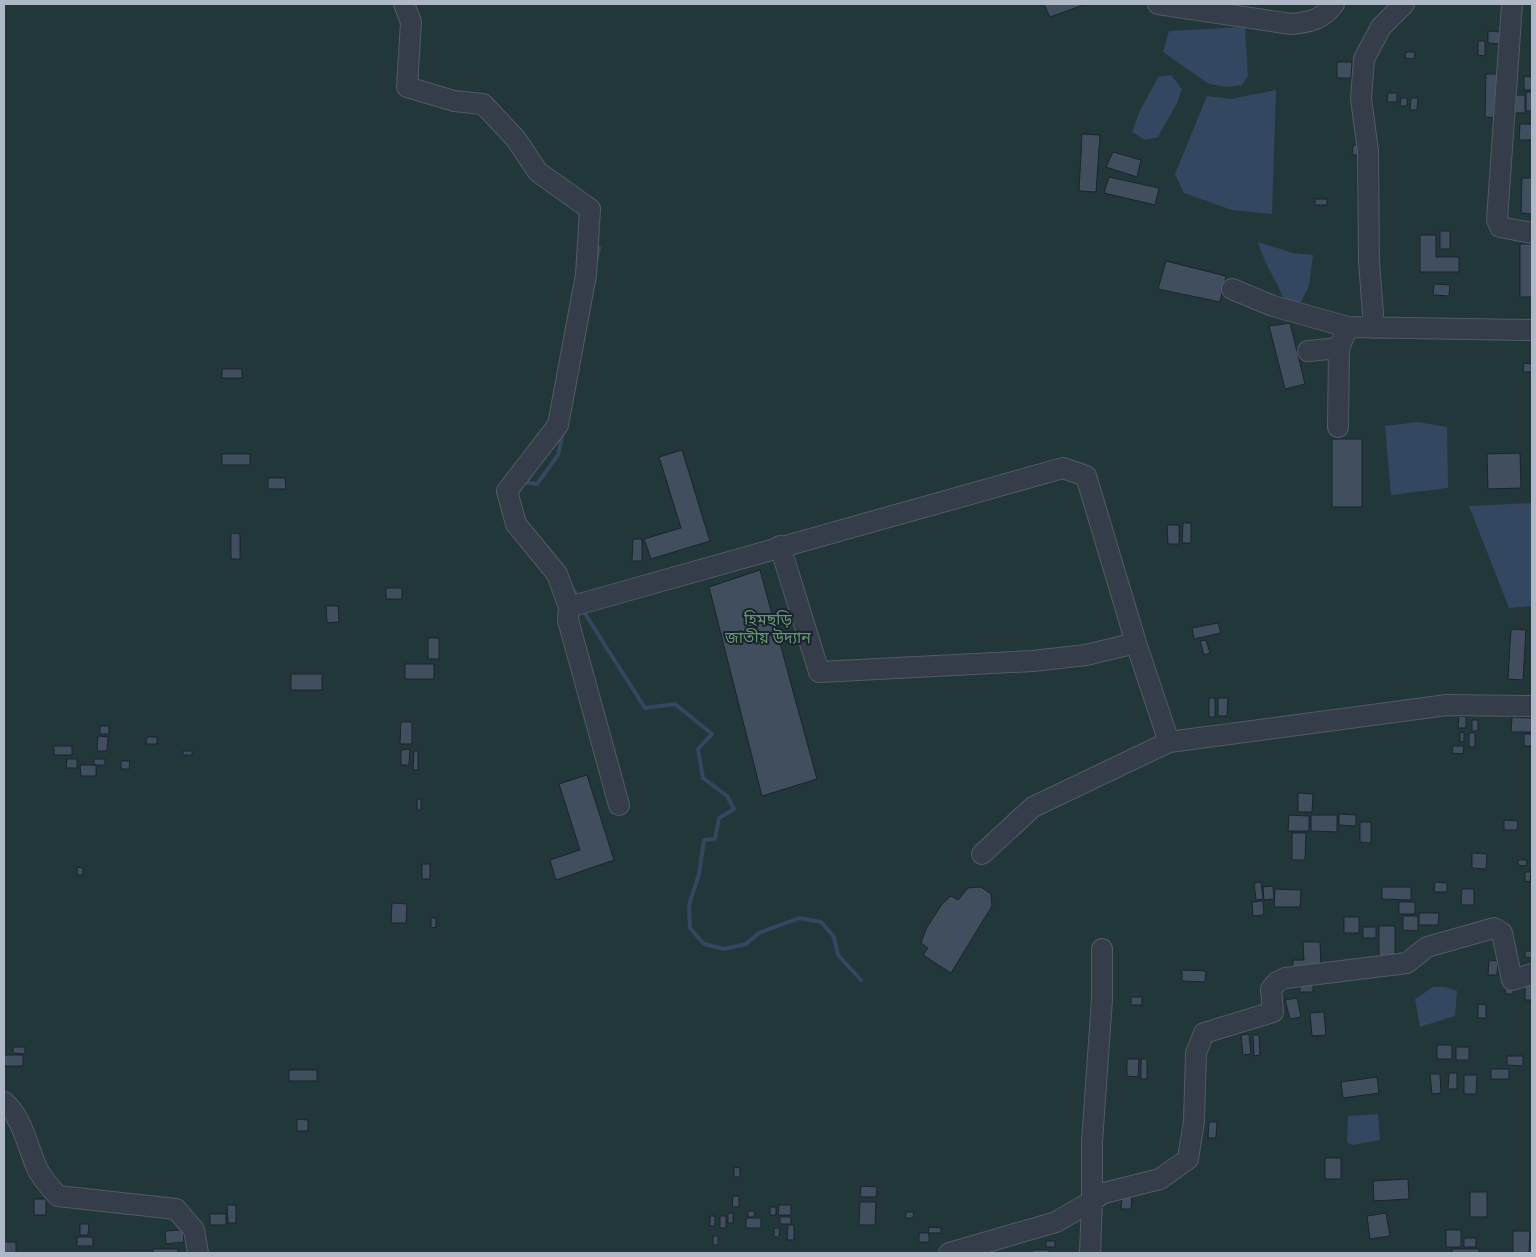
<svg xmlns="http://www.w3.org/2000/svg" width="1536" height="1257" viewBox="0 0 1536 1257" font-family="'IBM Plex Sans','Noto Sans Bengali',sans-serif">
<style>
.green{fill:#22373a}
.water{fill:#334761}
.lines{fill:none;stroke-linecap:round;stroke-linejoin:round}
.stream{stroke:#334761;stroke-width:4}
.building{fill:#414e5e;stroke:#1b2430}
.minor-casing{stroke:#515b67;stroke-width:22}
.minor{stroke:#343d49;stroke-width:20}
.labels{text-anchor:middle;stroke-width:4;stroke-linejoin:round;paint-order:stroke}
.park-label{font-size:16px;fill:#659770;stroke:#19222e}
</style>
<rect width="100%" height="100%" fill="#202b39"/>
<path class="green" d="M4 4H1532V1253H4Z"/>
<path class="water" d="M1245 27 1248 76 1242 85 1227 87 1209 84 1163 52 1169 31Z
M1171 75 1182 89 1177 103 1158 137 1145 140 1132 132 1139 113 1158 77Z
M1276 90 1272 214 1232 210 1184 193 1175 174 1207 96 1231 99Z
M1258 242 1293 253 1313 255 1309 286 1300 304 1285 302C1277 281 1264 264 1258 242Z
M1418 422 1447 427 1448 488 1391 495 1385 426Z
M1532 503V606L1509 608 1469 506Z
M1433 987H1445L1457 991 1455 1016 1420 1027 1415 999Z
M1378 1114 1380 1140 1352 1145 1347 1142 1348 1116Z"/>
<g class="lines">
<path class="stream" d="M596 263 599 248
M522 482 537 484 558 455 563 432
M568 580 578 598
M582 609 645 708 675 704 712 734 698 749 703 778 727 796 734 809 719 818 715 839 704 840 699 874 689 905 690 928 704 944 724 949 746 944 759 933 799 918 821 922 834 937 838 955 861 980"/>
</g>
<path class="building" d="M1044 4H1086L1050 17Z
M1488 31 1500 32 1499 44 1488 43Z
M1478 41H1485V56L1478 55Z
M1406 52H1415L1414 59 1405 58Z
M1337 62H1352L1351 78H1337Z
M1486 74H1501L1500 118 1485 117Z
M1524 76 1532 77V90H1524Z
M1526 92H1532V111H1526Z
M1388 93H1397V102H1387Z
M1511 95H1525V113H1510Z
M1401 98H1407V106H1400Z
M1411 98H1418L1417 110H1410Z
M1520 124H1532V140H1519Z
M1082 134 1100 135 1096 192 1079 191Z
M1353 145H1363V155H1352Z
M1113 152 1141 160 1137 177 1106 167Z
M1109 177 1159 188 1155 205 1104 193Z
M1522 178H1532V214L1521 213Z
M1315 199H1327V205H1315Z
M1440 231H1450V249H1440Z
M1420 235H1436V257H1459V272H1420Z
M1520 244H1532V297H1520Z
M1166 261 1226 276 1220 302 1158 289Z
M1434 284 1450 285 1449 296 1433 295Z
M1290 323 1305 384 1285 389 1269 326Z
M1524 363 1532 364V372H1523Z
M222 369H242V378H222Z
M1332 439H1362V507H1332Z
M682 450 710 541 651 559 644 539 681 528 659 457Z
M1520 453 1521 488 1488 489 1487 454Z
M222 454H250V465H222Z
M268 478H285L286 489H268Z
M1183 523H1191V543H1182Z
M1167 525H1179V544H1168Z
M231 533 240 534V559H231Z
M633 539H642V561H632Z
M760 570 817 779 762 796 709 587Z
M386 588H402V599H386Z
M326 606H338L339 622 327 623Z
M1218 623 1221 633 1194 639 1192 628Z
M1511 629 1526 630 1523 680 1508 679Z
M428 638H439V659H428Z
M1206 640 1210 653 1204 655 1200 641Z
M405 664H434V679H405Z
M291 674H322V690H291Z
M1209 698H1215V717H1209Z
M1218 698H1228L1227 716H1218Z
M1459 716 1466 717V728H1458Z
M1512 717 1532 718V732H1511Z
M1472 720H1478V731H1472Z
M401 722H412V744H400Z
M100 726H109V734H100Z
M1460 732 1464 733V742H1460Z
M1469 733H1475V747H1469Z
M1524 734H1532V746H1524Z
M98 736 108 737 107 751H97Z
M147 737H157V744H146Z
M54 746H72V755H54Z
M1453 746H1464L1463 754 1452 753Z
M410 749 409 765H401V750Z
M183 751H192V755H183Z
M414 751H418V770H413Z
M67 759H77V768H66Z
M94 759H105V765H94Z
M121 761H130L129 769H121Z
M80 765H96V776H81Z
M587 775 614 860 556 880 550 860 580 850 559 784Z
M1298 793 1313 794 1312 812H1298Z
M417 799H421V810H417Z
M1339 814 1356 815V826L1339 825Z
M1289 815 1309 816V831H1288Z
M1311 815H1337V832L1311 831Z
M1504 820 1518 821 1517 830H1504Z
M1360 822H1371V843L1360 842Z
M1292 833H1306L1305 860H1292Z
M1472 853 1487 854 1486 869 1472 868Z
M1518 860H1527L1526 866 1518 865Z
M422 864H430V879H422Z
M77 867 83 868V875H77Z
M1525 872H1531L1530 882 1525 881Z
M1261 882 1263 899 1256 900 1254 883Z
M1435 882 1447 883V892H1434Z
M1273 886 1274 899 1264 900 1263 887Z
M981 887 991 894 992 906 951 973 923 955 928 948 921 943 926 929 942 904 951 896 958 900 968 888Z
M1382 887H1411V900L1382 899Z
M1275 889 1301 890 1300 907H1274Z
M1462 889H1474V905H1461Z
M1263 901 1264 915 1253 916 1252 902Z
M1399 902H1415V914H1399Z
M392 903 407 904 406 923H391Z
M1419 913H1439L1438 925H1419Z
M1403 916H1418V931L1403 930Z
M1344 917H1359V933H1344Z
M431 918H436V927L431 928Z
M1379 926H1395V959H1379Z
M1363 927H1376V938H1363Z
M1303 942H1320L1321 968 1293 969V960H1304Z
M1525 951H1532V958L1525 957Z
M1489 960 1498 961 1497 975H1488Z
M1182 970 1206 971 1205 982 1182 981Z
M1300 979 1313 980V992H1300Z
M1525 982H1532V1000H1525Z
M1506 984H1513V994H1505Z
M1131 997H1142V1005H1131Z
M1297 998 1301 1017 1290 1019 1285 1000Z
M1478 1004 1486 1005V1018H1478Z
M1324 1012 1326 1035 1312 1036 1310 1013Z
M1249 1034 1251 1054 1243 1055 1241 1035Z
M1253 1035H1259L1260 1055 1254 1056Z
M1437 1045H1452V1059H1437Z
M13 1047H25V1054L13 1053Z
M1456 1047H1469V1060H1456Z
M4 1055H23V1066H4Z
M1507 1056H1523V1066L1507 1065Z
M1127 1059H1139L1138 1077 1127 1076Z
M1141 1059H1147V1079H1141Z
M1491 1069H1509V1079H1491Z
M289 1070H317V1081H289Z
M1449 1073H1457V1089H1448Z
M1430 1074H1440L1441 1093 1432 1094Z
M1464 1075H1477L1476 1094H1464Z
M1377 1077 1379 1093 1343 1098 1341 1082Z
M297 1119 308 1120V1131H297Z
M1209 1122H1217L1216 1138H1208Z
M1325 1158H1341V1179H1325Z
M734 1167 740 1168V1177H734Z
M1408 1179 1409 1199 1374 1201 1373 1181Z
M861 1186 877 1187 876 1197H860Z
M1470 1192H1487V1217H1470Z
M733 1196H739V1207H732Z
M1122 1196H1132L1131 1209H1121Z
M34 1199H46V1215H34Z
M860 1202H876L875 1225H859Z
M227 1205H236V1223H228Z
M779 1205H791V1215H778Z
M770 1207H776V1215H770Z
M748 1211H755L754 1217H748Z
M906 1212H914L913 1218H906Z
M728 1213H733V1223H728Z
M1386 1213 1390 1236 1370 1239 1367 1216Z
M210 1214H226V1225H210Z
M710 1216H715V1226H710Z
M720 1216H726V1228H720Z
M780 1217H791V1224H780Z
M746 1218H761V1228H746Z
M80 1224H89L88 1235H80Z
M788 1225H794V1240H787Z
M929 1227 941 1228V1233H928Z
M774 1228H780L779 1237H774Z
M183 1230 184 1242 166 1244 165 1231Z
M1446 1230H1461V1247H1446Z
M1513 1231H1530L1529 1253H1513Z
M919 1233H929V1242H919Z
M713 1236H718V1245H713Z
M77 1237H93V1246H77Z
M1464 1238H1476V1247H1464Z
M1046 1241H1055V1247H1046Z
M4 1242H16V1253H4Z
M153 1249H178V1253H153Z
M1452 1249H1479V1253H1452Z
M1032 1250H1049V1253H1032Z
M118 1251H150V1253H118Z"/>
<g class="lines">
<defs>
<path id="minor" d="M404 4 411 22 407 87 454 101 483 104 516 139 538 172 590 209 586 275 558 425 507 491 516 524 557 574 569 607 568 620 619 805
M1158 4 1291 24C1310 22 1322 20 1334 4
M1512 4 1497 220 1500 227 1532 233
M1232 289 1273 306 1348 327 1532 330
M1374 328 1369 261 1368 151 1361 99 1364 59 1381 27 1404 4
M1308 351 1339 348
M1338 427 1339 348 1348 327
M780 546 819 672 1033 661 1086 655 1136 643
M569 607 1063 468 1086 476 1136 643 1169 742 1447 705 1532 706
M982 854 1033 807 1169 742
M4 1102C23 1118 27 1146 37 1168 42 1179 50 1187 58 1196L176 1209 194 1230 198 1253
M949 1253 1056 1222 1092 1201V1142L1102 999V949
M1090 1253 1092 1201 1104 1193 1160 1179 1188 1159 1194 1121 1196 1053 1204 1033 1273 1012 1271 989 1277 982 1285 978 1407 963 1427 947 1494 928 1502 933 1512 980 1532 974"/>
</defs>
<use href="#minor" class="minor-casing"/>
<use href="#minor" class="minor"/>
</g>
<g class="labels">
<g class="park-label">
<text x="768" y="625">হিমছড়ি<tspan x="768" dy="18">জাতীয় উদ্যান</tspan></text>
</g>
</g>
<rect width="1536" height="1257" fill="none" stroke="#aeb8c6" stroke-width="10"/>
</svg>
